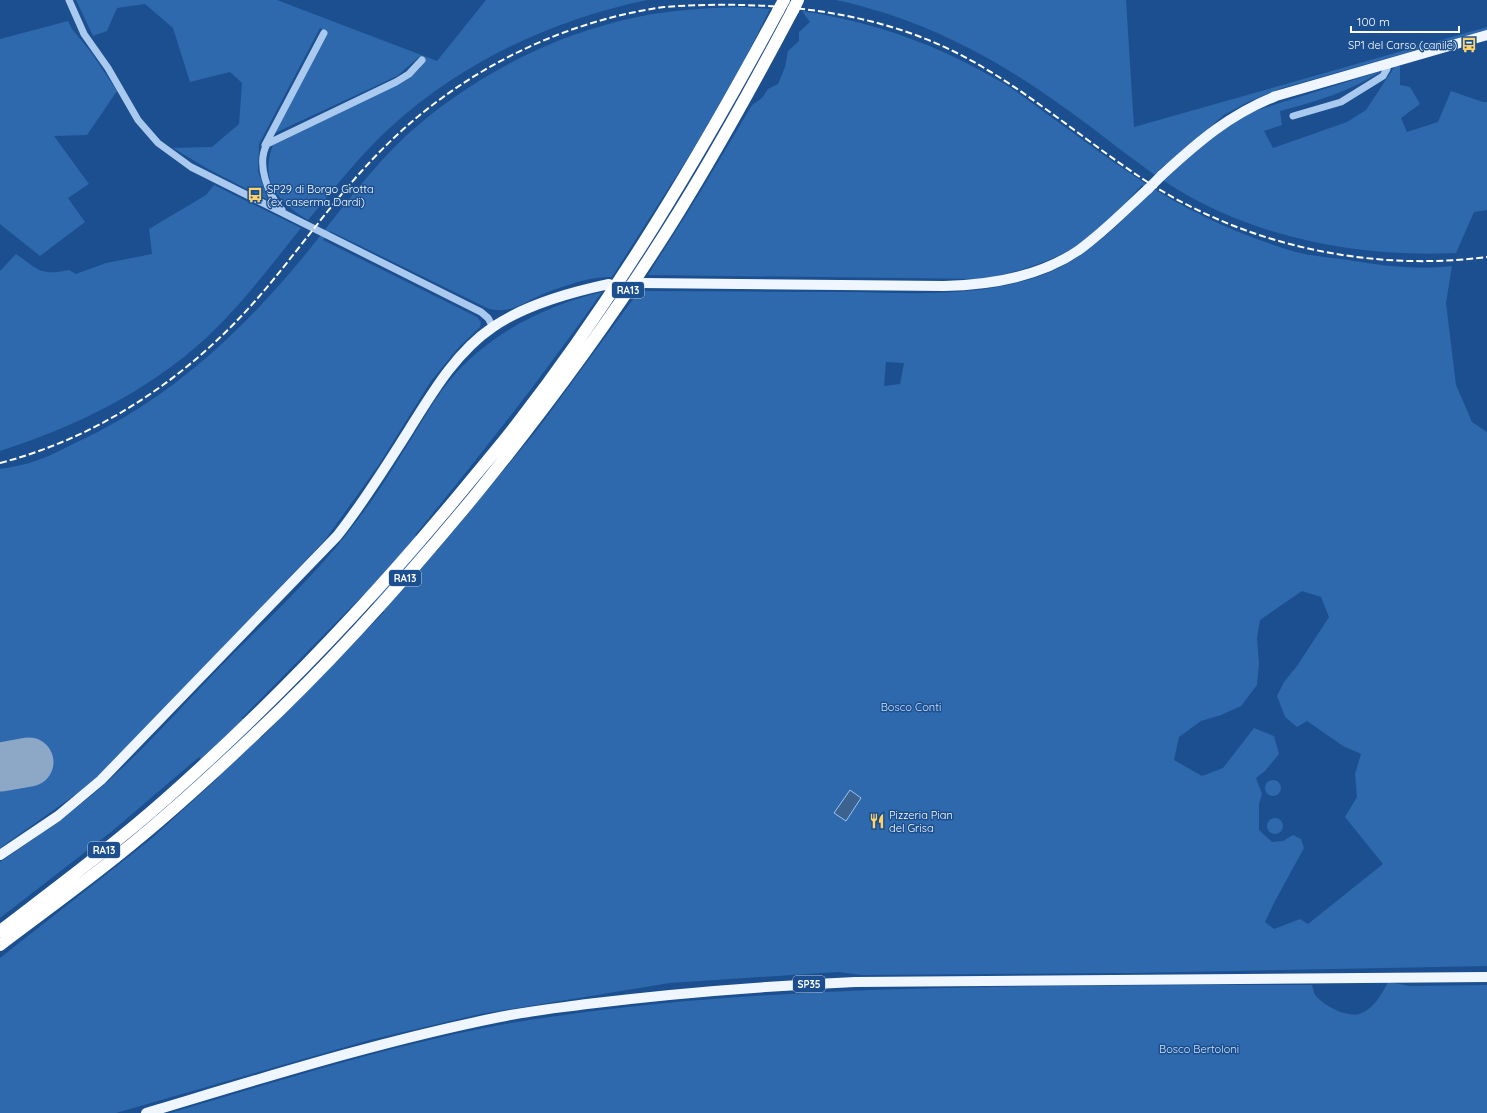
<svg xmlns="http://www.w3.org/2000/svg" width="1487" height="1113" viewBox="0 0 1487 1113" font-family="Quicksand,sans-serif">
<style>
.green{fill:#2e69ad;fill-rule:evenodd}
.water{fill:#3c6290;stroke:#9cc4f0}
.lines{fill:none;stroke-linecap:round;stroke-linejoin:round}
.runway{stroke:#8da7c7;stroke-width:49}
.minor{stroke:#a9c9ee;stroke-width:7}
.major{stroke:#f0f6ff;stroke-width:10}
.highway{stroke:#fff;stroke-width:12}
.rail{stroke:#fff;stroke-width:2;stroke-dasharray:7 3;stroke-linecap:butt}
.major-bridge{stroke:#f0f6ff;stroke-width:10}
.highway-bridge{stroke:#fff;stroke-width:12}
.labels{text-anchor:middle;stroke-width:3;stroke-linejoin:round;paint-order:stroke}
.shield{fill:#1b4f8f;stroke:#bbcadd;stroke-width:1}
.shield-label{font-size:10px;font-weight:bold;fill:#fff}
.poi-label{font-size:11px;fill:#fff;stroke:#1b4f8f;text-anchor:start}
.park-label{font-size:11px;fill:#cfe3fa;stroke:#1b4f8f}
</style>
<rect width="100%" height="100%" fill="#1b4f8f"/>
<path class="green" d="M76 0H277L437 61 486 0H647C553 20 465 60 393 125 361 153 335 188 308 220 278 202 259 181 273 145L406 80 419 69 426 59 419 57 397 76 275 133 328 32 320 28 259 144 258 171 268 200 208 169 173 148 212 147 239 124 242 83 230 72 190 82 173 28 145 4 117 8 107 31 93 36Z
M835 0H1126L1134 127 1487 27V30L1282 88 1248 102 1224 115 1158 171 1162 175 1229 125 1254 111 1382 71C1348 92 1318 101 1280 111L1282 125 1264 131 1273 148 1347 122 1366 110 1395 66H1400V85L1410 87 1420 104 1401 118 1407 132 1438 122 1451 91 1483 102H1487V210L1474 212 1456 253C1355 258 1249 237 1164 181 1132 160 1103 135 1072 113 1015 71 955 36 888 14 871 9 853 3 835 0Z
M741 7 770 9 744 61 694 148 612 277C591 276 567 285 548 292 527 300 510 316 487 308L330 231 323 240 477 317 481 322 480 327 459 347 431 381 378 466 325 540 106 769 79 792 0 848V469C12 467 24 465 35 461 48 457 61 450 73 444 159 405 227 346 288 275 329 228 363 175 409 133 472 77 554 34 637 17 671 10 706 8 741 7Z
M802 11C877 23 937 44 1003 83 1018 92 1032 103 1047 114 1078 136 1108 159 1140 180 1185 210 1237 234 1289 250 1307 256 1329 257 1348 260 1383 266 1417 270 1452 266L1446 303 1456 385 1472 422 1487 432V966L1130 973 862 975 838 972 670 983 480 1014 370 1040 116 1113H0V958L151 839 218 778 199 757 111 832 0 918V862C42 833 84 805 121 769 156 736 188 700 221 666 256 631 292 597 325 560 356 525 382 487 406 447 422 422 436 395 456 373 495 331 547 305 602 292 543 376 480 456 415 535L436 552 537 430 639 291C707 291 776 292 844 292 913 293 984 299 1050 272 1090 255 1121 222 1151 192L1142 185C1122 206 1102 230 1077 246 1049 263 1016 272 984 279L648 275 699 194 752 105 762 98 768 89 778 84 785 67 788 51 799 41V32L810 22ZM886 362 904 363 900 384 884 386ZM1302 591 1321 597 1329 617 1297 666 1284 682 1277 696 1285 717 1297 727 1307 721 1343 746 1361 754 1355 774 1357 797 1345 817 1383 864 1308 924 1300 919 1274 929 1265 922 1275 901 1304 848 1301 839 1293 835 1283 841 1272 842 1259 830V804L1262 794 1256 778 1265 771 1279 754 1274 736 1254 728 1223 768 1202 776 1174 760 1179 737 1201 721 1221 715 1241 706 1257 685 1259 664 1257 638 1260 620ZM364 594 384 612 261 738 242 718Z
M68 21 72 29 91 52 117 91 87 135 54 136 89 184 68 198 85 222 40 256 0 224V39Z
M214 185 301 228C272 264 240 307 206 338 147 392 75 427 0 451V271L16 254C39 270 40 276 69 270L76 274 106 263 152 254 149 229 206 195Z
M1265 788a8 8 0 1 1 16 0a8 8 0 1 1-16 0Z
M1267 826a8 8 0 1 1 16 0a8 8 0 1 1-16 0Z
M1388 982 1410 986 1487 985V1113H170C273 1083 378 1049 484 1028 525 1020 568 1014 610 1009 737 994 864 989 992 987 1099 985 1205 985 1312 985 1313 988 1314 994 1316 996 1325 1006 1345 1017 1359 1014 1373 1010 1382 994 1388 982Z"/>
<path class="water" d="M850 790 861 798 846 821 834 813Z"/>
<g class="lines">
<path class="runway" d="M0 767 29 762"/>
<path class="minor" d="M69 0 84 34 108 68 138 120 158 143 191 167 481 312 488 318 493 327
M1293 116 1341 102 1383 76 1387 69 1388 64
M265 145 324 33
M282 210C268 195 256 164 267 144L396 82 409 74 422 60"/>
<path class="major" d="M1162 175C1199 141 1229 115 1276 96L1487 35
M642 283 944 286C990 285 1040 277 1079 250 1104 232 1125 210 1148 189
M0 855 58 816 101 780 337 536C364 502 386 466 409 430 432 393 456 352 493 327 525 305 571 292 609 284
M146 1113C263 1078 380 1041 500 1017 529 1011 558 1008 587 1004 676 993 766 986 855 982L1487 977"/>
<path class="highway" d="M0 931C56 888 114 845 167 798 274 703 372 600 463 490 481 468 500 446 517 424 617 295 701 154 778 11
M0 945C46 910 94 876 138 839 178 806 216 771 254 735 334 660 407 578 477 493 550 403 619 309 680 210 720 145 757 78 793 10"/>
<path class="rail" d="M0 463C104 436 194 373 263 292 307 240 346 182 397 135 470 67 565 21 664 7 763 0 868 8 957 53 1026 88 1084 141 1149 183 1248 246 1371 272 1487 257"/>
<path class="major-bridge" d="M1148 189 1162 175"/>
<path class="highway-bridge" d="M793 10 798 0
M778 11 784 0"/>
</g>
<defs>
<symbol id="bus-bare" viewBox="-9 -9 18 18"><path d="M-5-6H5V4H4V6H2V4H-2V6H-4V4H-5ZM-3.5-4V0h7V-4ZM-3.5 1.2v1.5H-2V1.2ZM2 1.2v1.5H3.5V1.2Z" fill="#ffd166" stroke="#1b4f8f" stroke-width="2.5" paint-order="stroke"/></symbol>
<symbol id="restaurant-bare" viewBox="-9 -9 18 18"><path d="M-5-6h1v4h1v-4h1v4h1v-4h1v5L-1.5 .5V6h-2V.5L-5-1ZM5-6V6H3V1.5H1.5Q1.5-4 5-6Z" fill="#ffd166" stroke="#1b4f8f" stroke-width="2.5" paint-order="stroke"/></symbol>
</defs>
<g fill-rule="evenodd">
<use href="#bus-bare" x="1458" y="34" width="22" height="22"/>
<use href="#bus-bare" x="244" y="184" width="22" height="22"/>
<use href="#restaurant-bare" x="866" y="810" width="22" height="22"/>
</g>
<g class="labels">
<g class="shield">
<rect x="612" y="282" width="32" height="16" rx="3"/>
<rect x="389" y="570" width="32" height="16" rx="3"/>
<rect x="88" y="842" width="32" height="16" rx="3"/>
<rect x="793" y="976" width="32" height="16" rx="3"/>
</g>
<g class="shield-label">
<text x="628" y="294">RA13</text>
<text x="405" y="582">RA13</text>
<text x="104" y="854">RA13</text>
<text x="809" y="988">SP35</text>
</g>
<g class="poi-label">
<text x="1457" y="49" text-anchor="end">SP1 del Carso (canile)</text>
<text x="267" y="193">SP29 di Borgo Grotta<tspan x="267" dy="13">(ex caserma Dardi)</tspan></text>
<text x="889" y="819">Pizzeria Pian<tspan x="889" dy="13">del Grisa</tspan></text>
</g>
<g class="park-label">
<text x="911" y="711">Bosco Conti</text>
<text x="1199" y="1053">Bosco Bertoloni</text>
</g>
</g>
<path d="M1351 26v6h108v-6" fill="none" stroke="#ffffff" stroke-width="2"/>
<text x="1357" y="26" font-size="12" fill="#ffffff" stroke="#1b4f8f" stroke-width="3" paint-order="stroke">100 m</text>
</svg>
